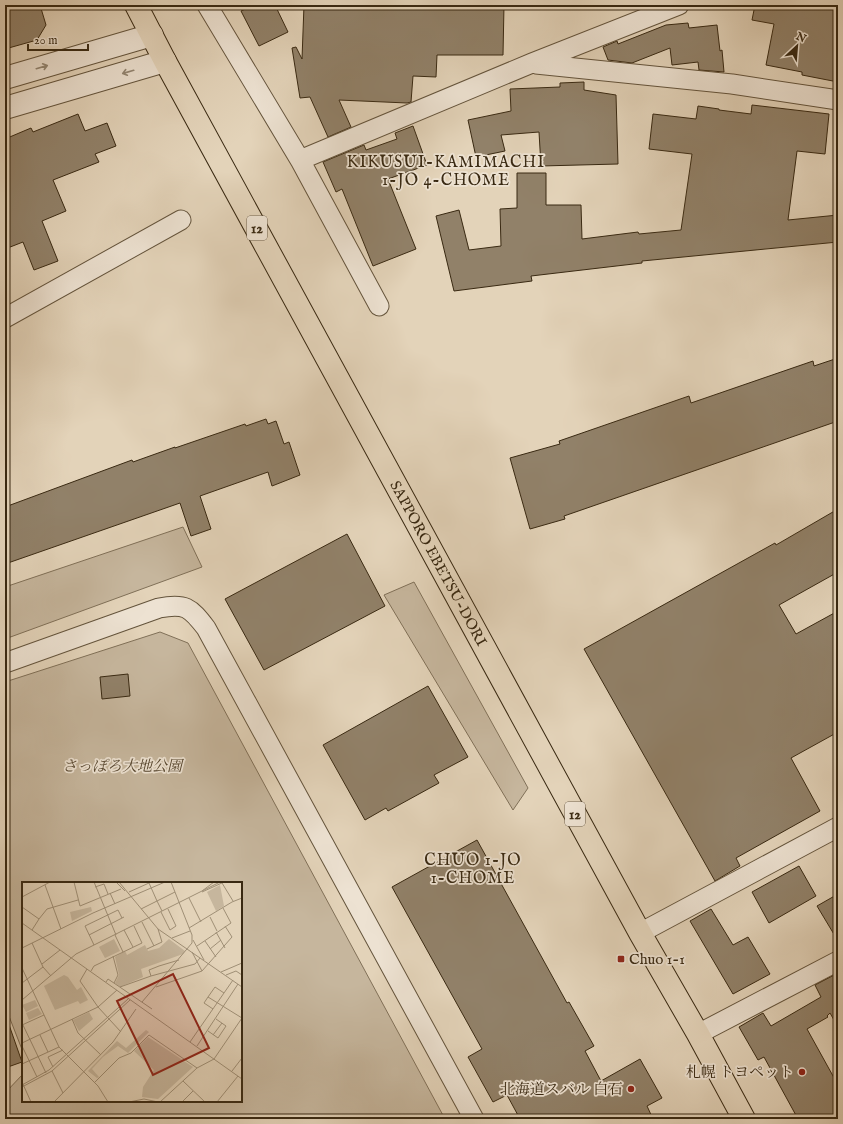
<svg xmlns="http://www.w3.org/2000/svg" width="843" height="1124" viewBox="0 0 843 1124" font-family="'IM FELL English','Noto Serif JP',serif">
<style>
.green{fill:#c6b69d;stroke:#807058}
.building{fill:#918169;stroke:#392912}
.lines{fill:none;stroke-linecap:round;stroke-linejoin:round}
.minor-casing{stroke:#64543c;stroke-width:21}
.tertiary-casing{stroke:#64543c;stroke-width:24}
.trunk-casing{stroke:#392912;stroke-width:24}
.minor{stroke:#ede2d2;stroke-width:19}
.tertiary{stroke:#ede2d2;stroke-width:22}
.trunk{stroke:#e3d3b9;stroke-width:22}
.oneway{stroke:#938672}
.poi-dot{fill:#8f2418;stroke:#ede2d2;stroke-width:1.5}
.labels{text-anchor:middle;stroke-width:3.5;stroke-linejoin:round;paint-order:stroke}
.shield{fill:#ede2d2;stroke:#6f604c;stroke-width:1}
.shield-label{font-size:14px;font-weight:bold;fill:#392912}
.street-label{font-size:15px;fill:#392912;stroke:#ede2d2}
.park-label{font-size:15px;font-style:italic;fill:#55452e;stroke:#ede2d2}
.poi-label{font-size:15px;fill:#392912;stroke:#ede2d2;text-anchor:end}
.neighbourhood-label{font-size:16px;letter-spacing:1px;fill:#392912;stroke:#ede2d2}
.inset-road{fill:none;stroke:#9f8f76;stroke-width:1}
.view{fill:#8f2418;fill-opacity:0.15;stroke:#8f2418;stroke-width:2}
.inset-edge{fill:none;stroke:#392912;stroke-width:2}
</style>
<rect width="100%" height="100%" fill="#e3d3b9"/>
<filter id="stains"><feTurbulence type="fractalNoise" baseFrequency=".005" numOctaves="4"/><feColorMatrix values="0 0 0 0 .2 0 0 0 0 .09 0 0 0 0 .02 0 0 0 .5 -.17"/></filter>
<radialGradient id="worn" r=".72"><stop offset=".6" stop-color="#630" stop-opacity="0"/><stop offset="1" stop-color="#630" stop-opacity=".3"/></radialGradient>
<path class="green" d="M183 527 202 567 5 639V587Z
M414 582 528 788 513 810 384 595Z
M160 632 188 643 445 1119H5V1093L23 1074V1101H241V883H23V1052L5 1006V682Z"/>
<path class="building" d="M5 5H40L46 25 37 40 5 49Z
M254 5H275L288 32 259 46 241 11Z
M304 5H504L503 55H437L436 77 413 76 411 102 407 103 339 100 351 127 328 137 310 97 300 98 292 48 296 47 302 59Z
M755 5H838V82L802 75V72L766 65 774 24 752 20Z
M688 23 689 28 717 25 720 51 722 50 724 72 699 70 698 62 672 65 670 48 632 63 608 60 603 47 617 41 618 44 666 25Z
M584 82V90L616 95 618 164 541 166 539 132 501 135 505 151 476 157 468 120 511 111 510 89 560 87V83Z
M752 105 829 114 825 154 797 151 788 220 838 215V242L642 261V263L531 276 532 281 454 291 436 216 459 210 469 250 501 246 500 209 517 208V173H546V205H581L582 239 638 232 639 234 681 230 692 154 649 149 653 114 696 119 698 106 719 109V110L751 114Z
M78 114 85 131 107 123 116 146 95 154 99 162 53 180 66 211 42 221 58 261 34 270 23 242 5 249V139L31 128 33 132Z
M413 126 427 165 388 179 416 249 373 266 342 189 336 192 323 162 364 145 366 150 397 139 395 133Z
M838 358V421L564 516 565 519 530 529 510 458 560 444 559 441 689 396 691 403 813 361 814 366Z
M266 419 268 424 276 421 284 444 289 442 300 475 272 486 268 472 200 496 211 529 191 536 180 503 5 564V507L132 460 133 462 175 447V448L245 424 246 426Z
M838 509V572L779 605 796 634 838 611V732L791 758 820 811 736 858 740 866 715 881 584 649 775 543 776 545Z
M347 534 385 606 264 670 225 599Z
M128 674 130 696 102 699 100 677Z
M428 686 468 757 434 775 439 783 388 811 386 808 365 820 323 745Z
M477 840 567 1003 569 1002 594 1046 585 1051 601 1081 640 1059 662 1098 647 1106 653 1119H520L507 1095 493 1102 468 1057 482 1049 392 887Z
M799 866 816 896 769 923 752 892Z
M838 894V941L817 906Z
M711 909 733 945 748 937 770 974 733 994 690 921Z
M838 973V1027L830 1013 827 1016 828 1017 807 1029 838 1085V1119H798L764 1057 758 1060 739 1027 763 1013 771 1026 821 997 815 985Z
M7 1019 22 1062 5 1068V1020Z"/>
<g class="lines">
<defs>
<path id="minor" d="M207 5 300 160 379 306
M536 64 732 84 838 100
M300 160 532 63 679 5
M5 318 181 220
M5 663 159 608C185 603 190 607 206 628L474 1119
M640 933 838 827
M698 1034 838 961"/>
<path id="tertiary" d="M5 78 152 35
M5 108 165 61"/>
<g id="trunk">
<path id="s1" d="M136 5 165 61 640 933 698 1034 744 1119"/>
</g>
</defs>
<use href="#minor" class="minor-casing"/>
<use href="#tertiary" class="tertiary-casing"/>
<use href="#trunk" class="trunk-casing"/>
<use href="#minor" class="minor"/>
<use href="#tertiary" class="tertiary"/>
<use href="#trunk" class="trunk"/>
</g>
<defs><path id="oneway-shaft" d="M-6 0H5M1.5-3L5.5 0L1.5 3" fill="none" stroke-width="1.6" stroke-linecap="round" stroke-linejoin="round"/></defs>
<g class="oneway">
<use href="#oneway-shaft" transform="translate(42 67) rotate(-16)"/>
<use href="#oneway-shaft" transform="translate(128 72) rotate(164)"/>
</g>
<g class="poi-dot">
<rect x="617" y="955" width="8" height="8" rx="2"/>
<circle cx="802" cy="1072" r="4"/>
<circle cx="631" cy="1089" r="4"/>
</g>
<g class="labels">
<g class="shield">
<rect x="247" y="216" width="20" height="24" rx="3"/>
<rect x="565" y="802" width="20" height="24" rx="3"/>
</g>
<g class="shield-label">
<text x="257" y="233">12</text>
<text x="575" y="819">12</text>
</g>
<g class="street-label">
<text dy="5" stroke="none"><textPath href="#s1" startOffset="635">SAPPORO EBETSU-DORI</textPath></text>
</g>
<g class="park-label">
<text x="122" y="771">さっぽろ大地公園</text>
</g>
<g class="poi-label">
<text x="629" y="964" text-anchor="start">Chuo 1-1</text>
<text x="794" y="1077">札幌 トヨペット</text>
<text x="623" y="1094">北海道スバル 白石</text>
</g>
<g class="neighbourhood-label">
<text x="446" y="167">KIKUSUI-KAMIMACHI<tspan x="446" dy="18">1-JO 4-CHOME</tspan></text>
<text x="473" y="865">CHUO 1-JO<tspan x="473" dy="18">1-CHOME</tspan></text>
</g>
</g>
<g transform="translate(22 882)">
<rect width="220" height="220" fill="#e3d3b9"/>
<path d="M198 3 202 24 194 29 185 10ZM69 25 70 29 50 39 48 30ZM92 57 98 69 83 76 77 65ZM147 57 163 69 161 72 119 87 121 95 98 105 93 101 97 93 93 75 103 69 105 73 123 63 126 69 137 66ZM42 93 46 95 55 108 59 105 66 118 58 122 56 119 33 128 22 104ZM13 118 16 124 4 130 0 123ZM16 126 20 132 7 138 4 131ZM67 130 71 137 57 149 51 138ZM124 148 127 150 106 171 96 164 81 175 70 187 77 195 75 196 66 189 95 159 104 166ZM126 155 171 185 136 217 120 215 121 205 132 188 112 169Z" fill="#c6b69d"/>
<path class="inset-road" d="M52 0 58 24 99 7M72 0 94 53M94 0 103 9M97 0 136 47 220 105M127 1 135 19 153 10M200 1 211 19M23 3 39 47M73 5 82 2 86 12M180 9 192 0M107 10 127 1M180 10 202 0M88 11 93 22M0 15 28 0M167 16 179 40M0 25 17 37 10 48M119 27 135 19 140 29M139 30 148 48 154 44 146 27M188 35 195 49M17 37 25 27 56 18M120 40 132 64M0 41 220 197M167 46 210 20 220 16M102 48 111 65M194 50 203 66M67 53 102 35M93 53 101 70M150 56 168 49M171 58 182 78M183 59 194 75M10 61 21 85M72 63 63 44 96 28 100 36M175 64 209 41 201 26M0 66 71 31 143 0M125 67 140 60 136 47M188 67 199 58M170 70 180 89M91 74 96 93 92 101M20 82 38 68M0 86 37 165 76 204 86 220M65 87 58 99 76 125 99 150M69 89 72 84 120 61 112 44M199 90 220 81M204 93 214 89 220 93M129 94 173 82 178 76M84 100 86 97 130 127M0 101 21 85 29 94M98 105 129 94 127 88 137 84 157 78M134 105 180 89 210 55 203 44M202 111 193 105 186 115 220 136M186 115 182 121 191 127M0 118 54 72 198 0M120 120 170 61V53L149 0M50 137 56 151 79 173M0 141 24 191M0 143 22 133M186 149 196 156 204 144 194 137M18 153 26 170M191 153 200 141M168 160 211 98M0 161 76 125 95 108M0 164 15 195M175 164 216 102M0 182 37 165M31 185 26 175 41 168M30 189 41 211M210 189 220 176M161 199 183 220M0 200 9 220M73 200 97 176 109 171 127 153 175 186M0 203 27 188 106 117M0 205 30 189 108 118M32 220 91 160 114 127M107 220 122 217 136 220M138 220 175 186 192 177 220 136M160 220 171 209M195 220 216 194"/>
<path class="view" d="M151 92 187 166 131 193 95 119Z"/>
<rect width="220" height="220" class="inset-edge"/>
</g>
<rect width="843" height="1124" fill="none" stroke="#e3d3b9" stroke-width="20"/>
<rect x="6" y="6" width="831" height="1112" fill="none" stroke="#392912" stroke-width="2"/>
<rect x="10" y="10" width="823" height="1104" fill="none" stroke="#392912"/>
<g transform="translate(797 46) rotate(26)" stroke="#ede2d2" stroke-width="3" paint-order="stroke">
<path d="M0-3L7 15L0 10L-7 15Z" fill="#392912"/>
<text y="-6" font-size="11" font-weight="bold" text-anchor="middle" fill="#392912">N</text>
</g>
<path d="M28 44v6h60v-6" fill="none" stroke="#392912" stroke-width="2"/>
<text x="34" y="44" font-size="12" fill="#392912" stroke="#ede2d2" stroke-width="3" paint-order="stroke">20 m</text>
<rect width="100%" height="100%" filter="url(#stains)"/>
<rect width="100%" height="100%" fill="url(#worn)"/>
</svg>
